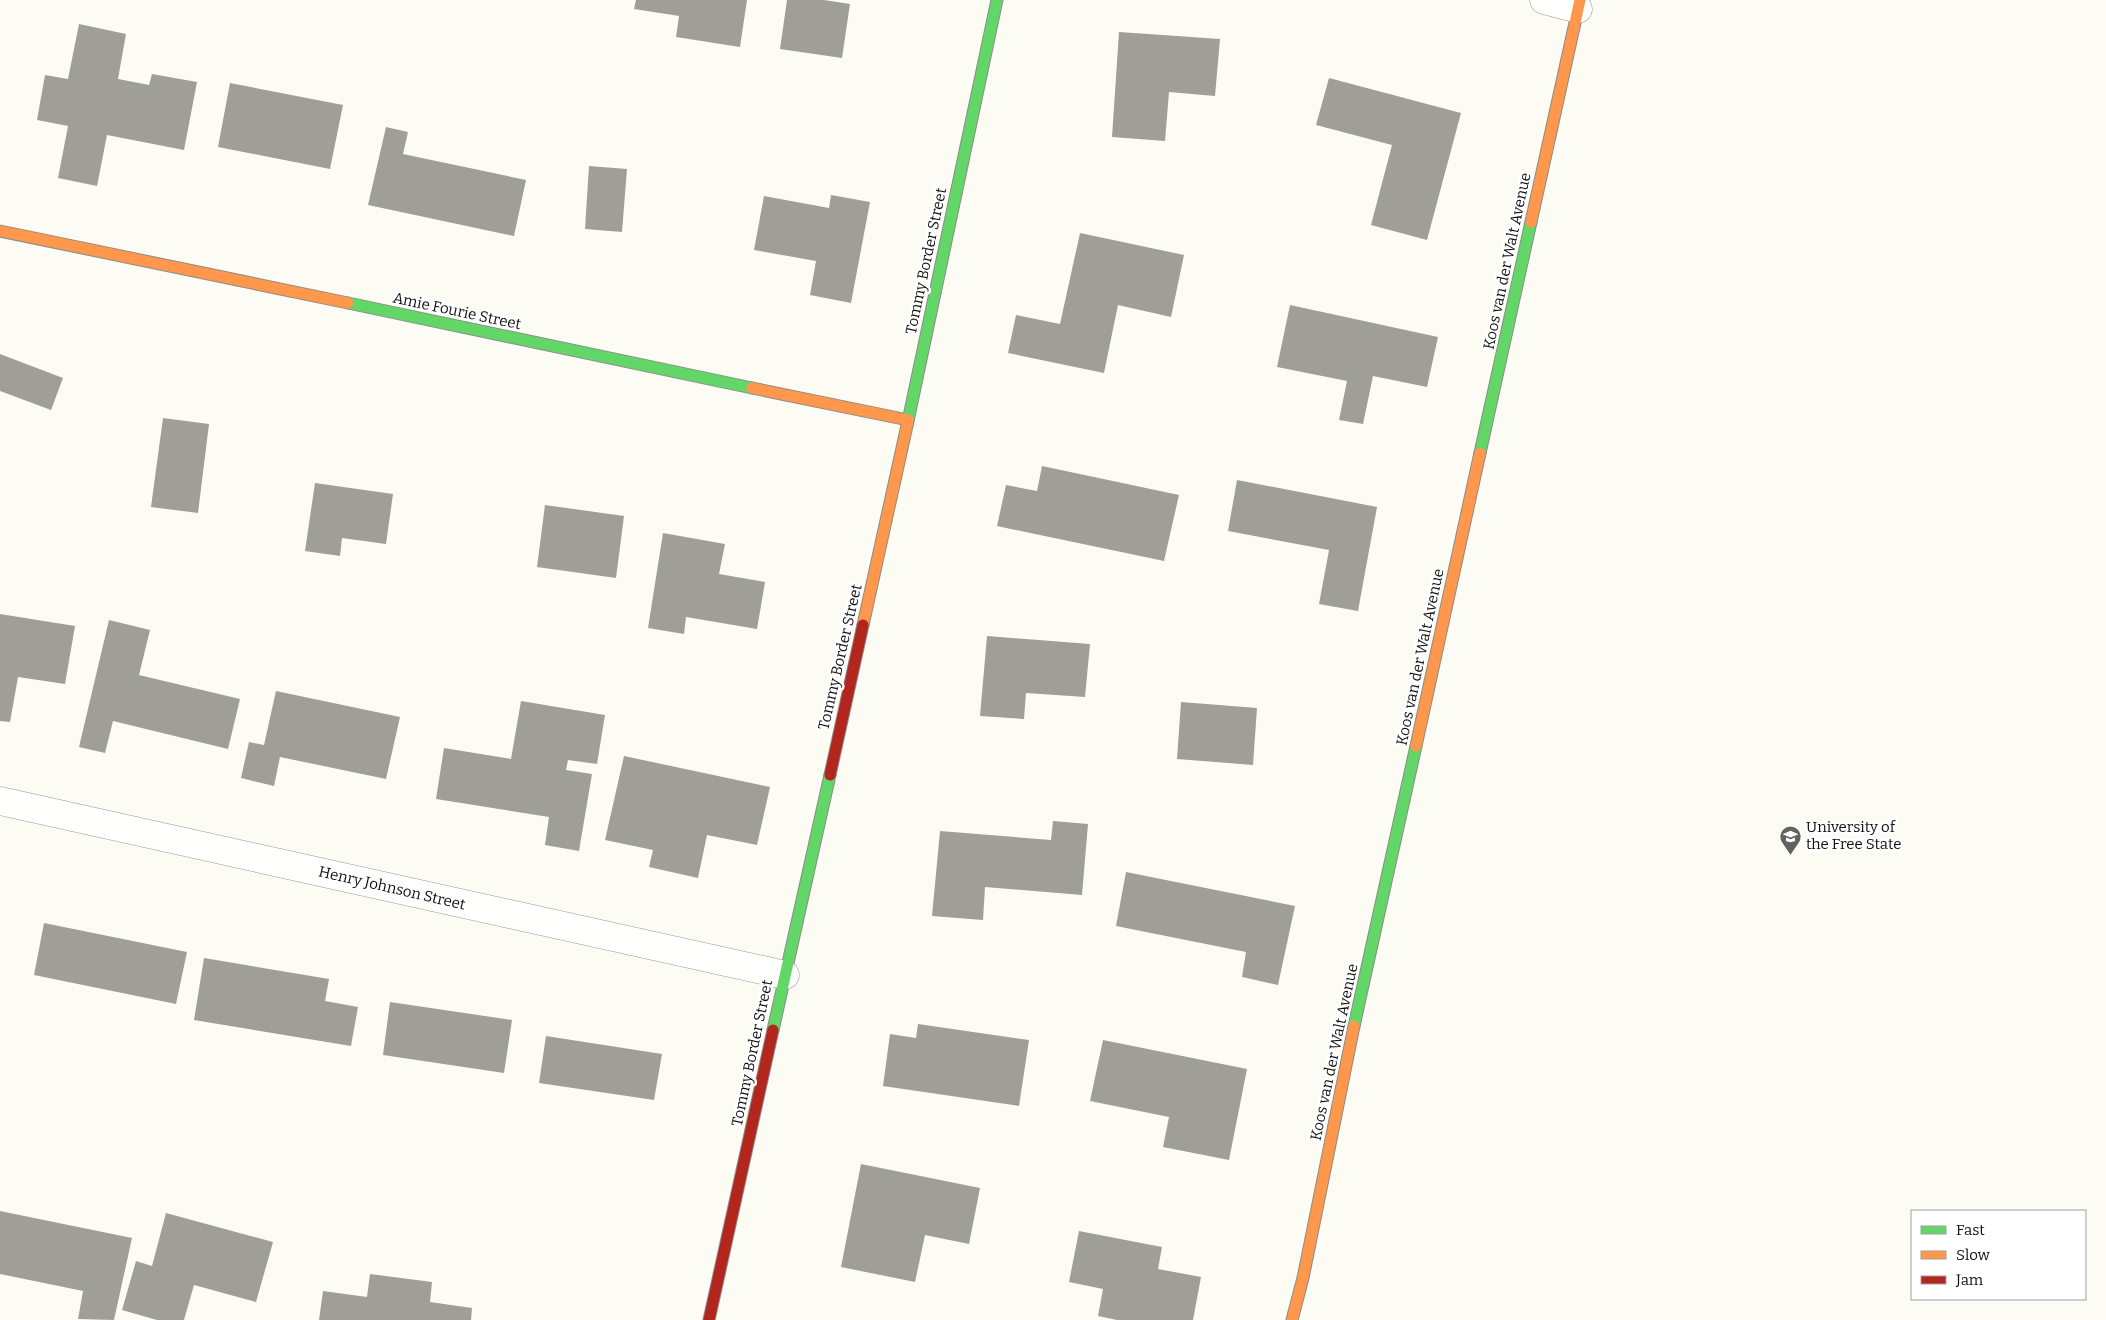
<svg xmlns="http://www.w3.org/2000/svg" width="2106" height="1320" viewBox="0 0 2106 1320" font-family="Bitter,serif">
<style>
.building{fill:#a09e99}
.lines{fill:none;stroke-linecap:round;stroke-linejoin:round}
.street-casing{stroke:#969692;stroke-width:29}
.fast-casing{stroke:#8c8c89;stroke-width:13}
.slow-casing{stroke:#8c8c89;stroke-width:13}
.jam-casing{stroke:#8c8c89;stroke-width:13}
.street{stroke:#fffffd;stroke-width:28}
.fast{stroke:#63d668;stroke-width:11}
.slow{stroke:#ff974d;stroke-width:11}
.jam{stroke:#b3261e;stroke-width:11}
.labels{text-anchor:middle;stroke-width:5;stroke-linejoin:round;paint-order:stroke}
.street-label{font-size:15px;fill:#0f0f0f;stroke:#fff}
.poi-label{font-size:15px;fill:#0f0f0f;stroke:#fff;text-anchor:start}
</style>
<rect width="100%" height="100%" fill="#fcfcf4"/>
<path class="building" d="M636 0H747L740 47 676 37 679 16 634 9Z
M787 0H824L850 4 842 58 780 49Z
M79 24 126 34 118 79 149 85 152 74 197 82 184 150 107 135 97 186 58 178 68 126 37 120 45 75 68 79Z
M1119 32 1220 39 1215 96 1169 92 1165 141 1112 137Z
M1329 78 1461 113 1427 240 1371 225 1392 145 1316 125Z
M230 83 343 105 330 169 218 147Z
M386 127 408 132 403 154 526 180 514 236 368 205Z
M589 166 627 169 622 232 585 229Z
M831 195 870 202 851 303 810 295 816 261 754 250 764 196 829 208Z
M1080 233 1184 255 1171 317 1118 305 1104 373 1008 353 1016 315 1060 324Z
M1290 305 1438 337 1427 387 1373 376 1363 424 1339 420 1347 381 1277 367Z
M0 354 63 378 51 410 0 391Z
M163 418 209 424 198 513 151 507Z
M1042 466 1179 495 1164 561 997 526 1006 485 1037 491Z
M1237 480 1377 507 1358 611 1319 604 1329 550 1228 531Z
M315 483 393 494 386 544 342 538 340 556 305 551Z
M545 505 624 516 616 578 537 567Z
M663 533 725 544 719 574 765 582 757 629 686 617 684 634 648 628Z
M0 614 75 626 65 684 18 677 10 722 0 721Z
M109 620 150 630 139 675 240 699 228 749 113 721 105 753 79 747Z
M987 636 1090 644 1085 697 1026 693 1024 719 980 716Z
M276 691 400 717 386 779 280 757 274 786 241 778 249 742 264 745Z
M521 701 605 715 597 764 568 760 566 770 592 774 579 851 545 845 549 817 436 799 444 748 511 759Z
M1181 702 1257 708 1253 765 1177 759Z
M624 756 770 787 757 845 707 835 698 878 649 867 653 850 605 840Z
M1053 821 1088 824 1082 895 985 887 983 920 932 916 940 831 1051 840Z
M1126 872 1295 906 1278 985 1242 977 1246 952 1116 926Z
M44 923 187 952 176 1004 34 975Z
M204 958 329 979 325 1001 358 1007 351 1046 194 1020Z
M390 1002 512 1020 504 1073 383 1055Z
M918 1024 1029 1040 1019 1106 883 1086 890 1034 916 1038Z
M546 1036 662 1054 654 1100 539 1083Z
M1103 1040 1247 1069 1229 1160 1163 1147 1169 1117 1090 1101Z
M861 1164 980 1188 969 1244 925 1235 915 1282 841 1267Z
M0 1211 132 1238 114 1320 78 1319 83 1291 0 1274Z
M166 1213 273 1242 256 1302 194 1285 184 1320H157L122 1310 136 1261 152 1266Z
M1079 1231 1162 1247 1158 1269 1201 1277 1193 1320H1117L1098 1316 1103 1289 1069 1282Z
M370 1274 432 1282 430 1302 472 1308 471 1320H319L323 1291 367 1297Z"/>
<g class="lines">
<defs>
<path id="street" d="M1544 0 1578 9
M0 801 785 975"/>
<path id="fast" d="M348 303 752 388
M908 421 997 0
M1480 453 1531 222
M1354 1026 1416 746
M773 1030 830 775"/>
<path id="slow" d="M1531 222 1580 0
M0 231 348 303
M752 388 908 420
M863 625 908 421
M1416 746 1480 453
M1292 1320 1303 1278 1354 1026"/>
<path id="jam" d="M830 775 863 625
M709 1320 773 1030"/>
</defs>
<use href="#street" class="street-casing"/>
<use href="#fast" class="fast-casing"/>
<use href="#slow" class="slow-casing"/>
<use href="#jam" class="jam-casing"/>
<use href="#street" class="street"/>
<use href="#fast" class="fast"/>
<use href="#slow" class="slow"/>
<use href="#jam" class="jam"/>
</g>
<defs>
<symbol id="university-pin" viewBox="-11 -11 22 30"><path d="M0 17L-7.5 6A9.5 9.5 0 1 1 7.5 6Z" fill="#62625f" stroke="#fff"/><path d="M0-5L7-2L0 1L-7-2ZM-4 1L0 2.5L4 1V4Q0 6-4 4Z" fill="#fff"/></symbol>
</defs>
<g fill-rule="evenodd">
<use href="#university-pin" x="1778" y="824" width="25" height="34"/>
</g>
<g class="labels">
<g class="street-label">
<text transform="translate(926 261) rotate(-78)" y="5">Tommy Border Street</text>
<text transform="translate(1507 261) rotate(-78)" y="5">Koos van der Walt Avenue</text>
<text transform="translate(457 311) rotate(12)" y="5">Amie Fourie Street</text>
<text transform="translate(840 657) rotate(-77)" y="5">Tommy Border Street</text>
<text transform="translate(1420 657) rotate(-78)" y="5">Koos van der Walt Avenue</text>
<text transform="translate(392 888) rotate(13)" y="5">Henry Johnson Street</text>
<text transform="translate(1334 1052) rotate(-78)" y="5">Koos van der Walt Avenue</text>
<text transform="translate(752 1053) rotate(-78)" y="5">Tommy Border Street</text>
</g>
<g class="poi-label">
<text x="1806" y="832">University of<tspan x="1806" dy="17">the Free State</tspan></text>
</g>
</g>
<rect x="1911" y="1210" width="175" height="90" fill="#ffffff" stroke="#9f9f9f"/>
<rect x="1921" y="1226" width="25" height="8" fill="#63d668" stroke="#9f9f9f"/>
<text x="1956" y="1235" font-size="15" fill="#0f0f0f">Fast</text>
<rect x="1921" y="1251" width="25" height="8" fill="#ff974d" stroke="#9f9f9f"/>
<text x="1956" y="1260" font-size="15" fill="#0f0f0f">Slow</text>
<rect x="1921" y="1276" width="25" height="8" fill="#b3261e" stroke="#9f9f9f"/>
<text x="1956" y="1285" font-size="15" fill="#0f0f0f">Jam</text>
</svg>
